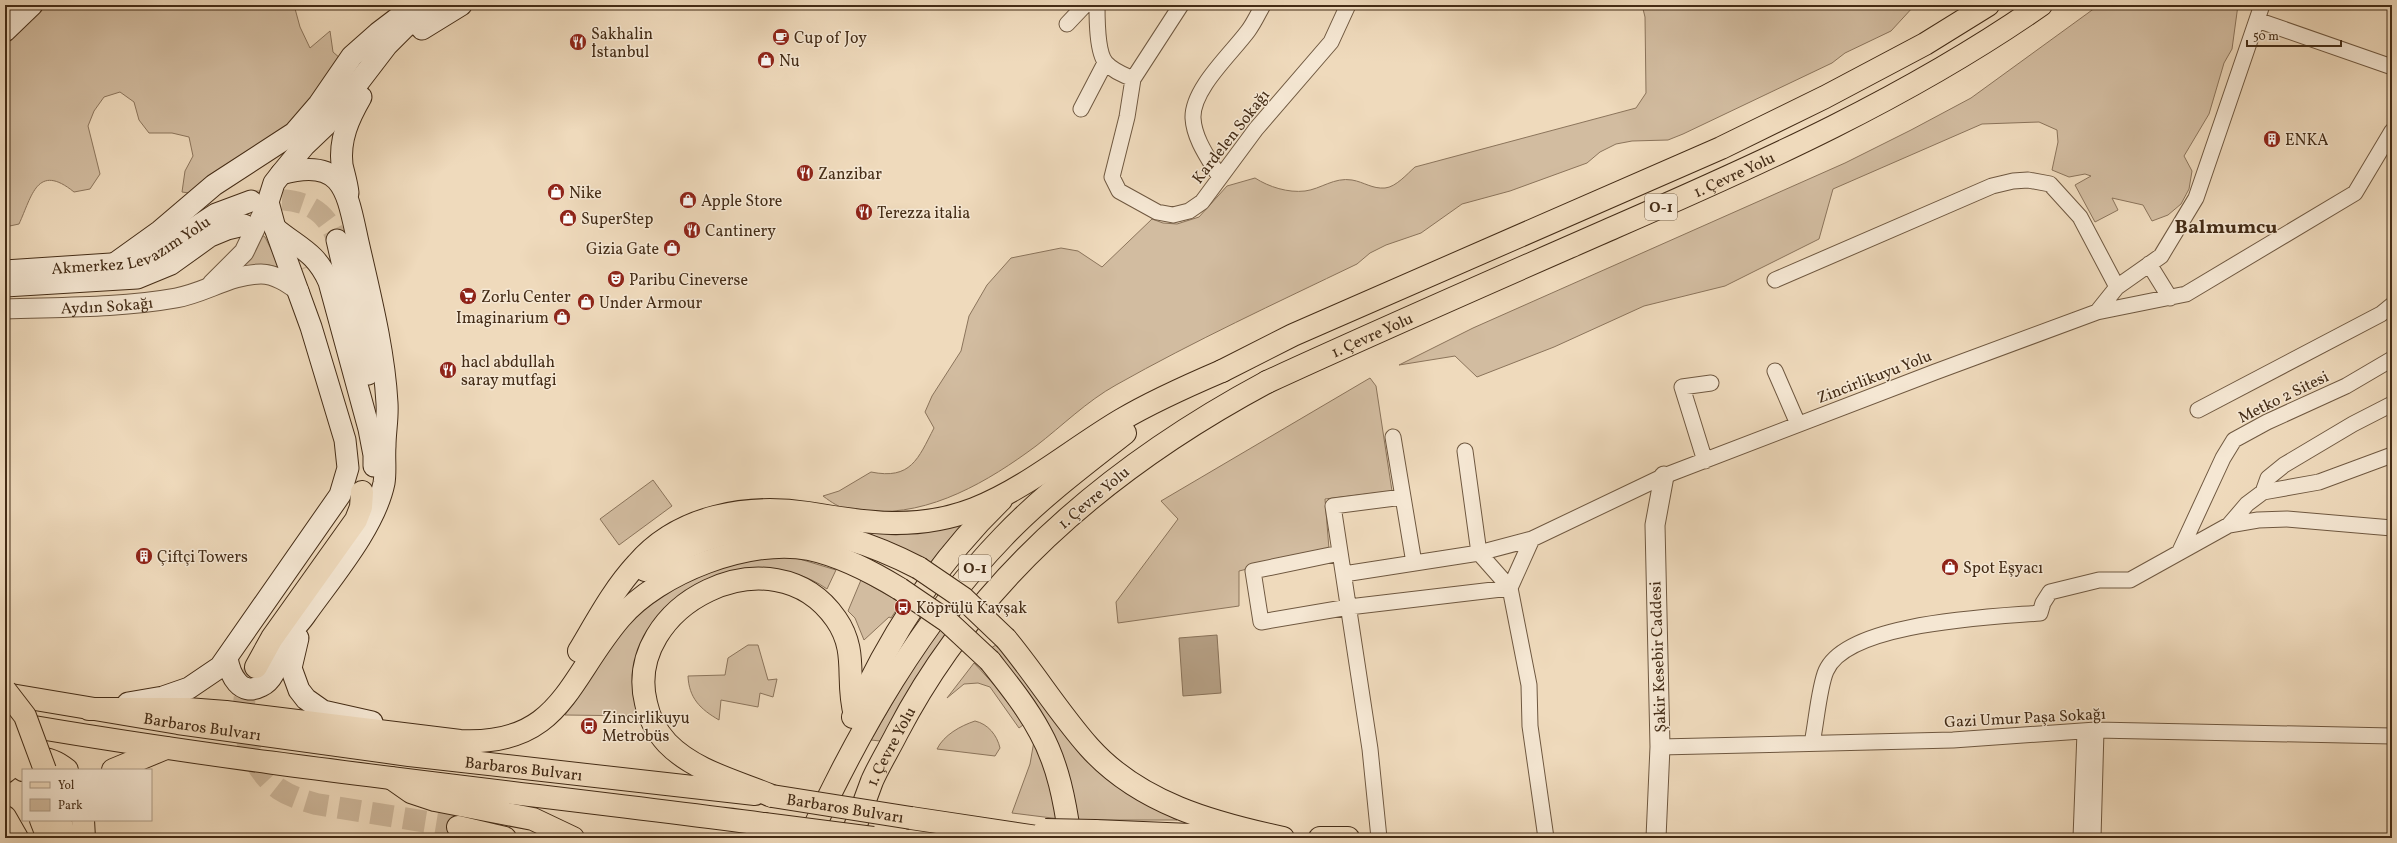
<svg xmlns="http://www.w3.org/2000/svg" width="2397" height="843" viewBox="0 0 2397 843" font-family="Vollkorn,serif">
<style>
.green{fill:#d2bca0;stroke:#8b745b}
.water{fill:#b59f84;stroke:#887158}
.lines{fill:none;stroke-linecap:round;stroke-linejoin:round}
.secondary-tunnel{stroke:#cdb79b;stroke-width:21;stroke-dasharray:21 10;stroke-linecap:butt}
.trunk-tunnel{stroke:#cdb79b;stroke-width:22;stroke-dasharray:22 11;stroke-linecap:butt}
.minor-casing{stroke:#6f5840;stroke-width:17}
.tertiary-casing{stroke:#6f5840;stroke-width:21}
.secondary-casing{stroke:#442c16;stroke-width:23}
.primary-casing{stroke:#442c16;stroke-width:24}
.trunk-casing{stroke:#442c16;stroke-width:24}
.motorway-casing{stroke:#442c16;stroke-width:24}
.minor{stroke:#f5e7d3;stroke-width:15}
.tertiary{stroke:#f5e7d3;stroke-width:19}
.secondary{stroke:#f5e7d3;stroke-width:21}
.primary{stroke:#efdabc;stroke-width:22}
.trunk{stroke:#efdabc;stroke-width:22}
.motorway{stroke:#efdabc;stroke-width:22}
.primary-bridge-casing{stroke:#442c16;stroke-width:24;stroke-linecap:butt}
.trunk-bridge-casing{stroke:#442c16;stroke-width:24;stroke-linecap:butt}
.primary-bridge{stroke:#efdabc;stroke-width:22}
.trunk-bridge{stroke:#efdabc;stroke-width:22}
.labels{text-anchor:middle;stroke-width:3;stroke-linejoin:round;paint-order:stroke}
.shield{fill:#f5e7d3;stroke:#79644f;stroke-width:1}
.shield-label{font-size:15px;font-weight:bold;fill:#442c16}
.poi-label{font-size:16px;fill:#442c16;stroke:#f5e7d3;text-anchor:start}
.street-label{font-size:16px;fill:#442c16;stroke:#f5e7d3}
.district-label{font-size:20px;font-weight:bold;fill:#442c16;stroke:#f5e7d3}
</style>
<rect width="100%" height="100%" fill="#efdabc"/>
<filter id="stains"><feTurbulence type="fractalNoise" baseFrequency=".005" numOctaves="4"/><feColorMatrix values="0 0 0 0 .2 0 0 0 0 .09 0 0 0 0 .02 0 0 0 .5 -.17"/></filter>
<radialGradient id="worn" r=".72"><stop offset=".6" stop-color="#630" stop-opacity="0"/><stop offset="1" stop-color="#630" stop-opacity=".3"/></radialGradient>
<path class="green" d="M43 5H294L300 27 310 48 330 31 333 52 341 59 296 126 189 193 182 192 185 171 193 156 189 137 172 133H149L139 120 134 102 120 92 104 97 94 111 88 126 100 174 90 189 74 192C37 162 32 196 19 224L5 227V42Z
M1642 5 1914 6 1891 31 1845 53 1832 63 1683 134 1668 140 1632 141 1616 144 1600 152 1587 163 1510 191 1462 204 1421 233 1386 245 1370 253 1357 264C1276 303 1194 341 1116 385 1087 401 1062 426 1036 446 989 481 930 516 870 511 846 509 843 511 823 496L839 491 871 472C911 480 918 459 934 428L925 412 932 396 961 351 969 316 987 285 1011 258 1061 248 1078 251 1102 267 1152 219 1163 223 1177 224 1199 217 1227 186 1255 178C1269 187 1288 193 1305 191 1321 189 1334 177 1352 180 1364 182 1372 189 1385 188 1396 187 1407 174 1415 167L1636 108 1646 93 1645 17Z
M2099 5H2238L2232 49 2224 63 2209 114 2184 156 2192 171 2189 189 2181 204 2168 215 2152 221 2143 205 2112 198 2118 210 2095 222 2075 185 2091 176 2085 174 2069 177 2052 170 2058 142 2057 130 2039 122 1982 124 1833 189 1819 239 1725 286 1644 306 1554 347 1477 377 1455 356 1399 365 1473 328 1845 163 1911 130 1971 98Z
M262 235 265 237 279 265 276 267 269 265 245 266 244 264Z
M1370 378 1376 386 1392 491 1325 499 1329 549 1239 571V606L1118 623 1116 602 1178 519 1161 501Z
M653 480 672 506 619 545 600 519Z
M979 514 936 566 899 546 867 533 896 535 926 532Z
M793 557 836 570 827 589C807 575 787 570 763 570L655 631 644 716 565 715 615 636 662 591 741 558Z
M861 580 901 603 891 618 889 617 864 640 855 618 848 611Z
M940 630 946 635 916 677 880 741 871 740 911 671Z
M999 643 1136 797 1177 820H1075C1072 797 1070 773 1061 752 1046 712 1020 679 991 648Z
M748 645H758L768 680 777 679 773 697 760 693 758 707 721 700 719 720C700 709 689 698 688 676L725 675 728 658Z
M974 663 1000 691 1023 725 1019 728 990 687 978 683 964 684 947 698Z
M975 721C988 724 997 735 1000 748L995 756 937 749C944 735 960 726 975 721Z
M1034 741 1042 758 1060 819 1012 813 1030 764Z"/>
<path class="water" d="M1217 635 1221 693 1183 696 1179 638Z"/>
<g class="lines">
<path class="secondary-tunnel" d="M251 201C289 197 322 199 337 240
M292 239 298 248 306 268"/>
<path class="trunk-tunnel" d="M256 667C252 676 246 686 245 696 239 729 251 769 279 789 291 797 303 800 316 804L458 827"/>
<defs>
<path id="minor" d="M1097 5C1097 19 1097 53 1106 63 1113 71 1124 75 1133 79
M1181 5 1133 79 1127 117 1112 177 1119 191 1157 212 1173 215 1189 211 1202 202 1256 129 1331 42 1348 5
M2257 20 2392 67
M1067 24 1085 5
M1081 109 1105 63
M1219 176C1209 159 1194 139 1193 118 1192 89 1231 54 1248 31 1254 23 1258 14 1263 5
M2149 264 2170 298
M1775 280 1992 186 2013 181 2028 180 2050 184 2080 217 2117 287
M2097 312 2117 287 2161 256 2196 198 2262 5
M1775 371 1798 424
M2198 410 2381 314 2392 305
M1393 437 1414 563
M1705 461 1682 387 1711 383
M2263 492 2268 478 2284 465 2353 424 2392 404
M2229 525 2247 504 2263 492 2319 482 2392 455
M2180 551 2223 458 2234 440 2267 422 2346 386 2392 359
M1340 553 1253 571 1261 622 1349 607 1510 588 1479 553 1532 539
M1344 574 1479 553 1465 451
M1812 743C1816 725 1819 687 1826 671 1847 622 1993 617 2040 613L2043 603 2050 592 2099 580H2130L2229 525 2258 520 2287 519 2392 528
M1660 747 1953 740 2096 730 2392 736
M1379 838 1370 749 1333 506 1403 497
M1546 838 1530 726 1529 685 1510 588 1532 539 1664 476 1935 372 2097 312 2186 294 2355 193 2392 131
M2081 838 2085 732
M2093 838 2096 730"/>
<g id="tertiary">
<path d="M212 284 244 252 268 202"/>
<path id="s1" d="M5 309C62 307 120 308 176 298 205 293 231 274 261 274 275 274 288 283 299 291"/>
<path d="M1656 838 1660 747 1655 525 1664 476"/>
</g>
<g id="secondary">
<path d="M5 10 10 5"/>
<path d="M422 29 461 5"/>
<path d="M5 31 32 5"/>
<path d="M348 193C347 183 344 174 342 165 339 139 349 118 361 97"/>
<path d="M275 228C299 248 316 252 329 282L369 429 374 455V466"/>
<path d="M337 240 368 374"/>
<path d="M114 264 160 231 214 185 294 133 319 104 352 56 378 33 403 14"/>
<path id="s2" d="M5 271 126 263 149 258 216 214 251 201"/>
<path d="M5 286 137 278 171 264 210 236 227 229 244 225"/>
<path d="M298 638 291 668 299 690 306 699 323 711 372 722"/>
<path d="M227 658C230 675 240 697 261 686 278 678 278 655 286 640 291 631 300 623 306 614 333 576 375 527 384 483 386 471 384 458 385 446 385 432 388 418 387 403 384 349 370 295 358 242 347 192 344 156 281 174"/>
<path d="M128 703 163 697 189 688 220 667 340 495 348 468 345 440 311 327 275 228 268 202 274 183 281 174 304 146 325 126 387 45 404 28 434 5"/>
</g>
<g id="primary">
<path id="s3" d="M5 694 178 723 409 755 755 794"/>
<path d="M5 722C256 766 511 791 764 824"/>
<path d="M5 728 23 770"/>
<path d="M113 770 166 748"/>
<path d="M5 772C24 754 48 754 67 770"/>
<path d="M5 817 17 838"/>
<path d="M911 818 1044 838"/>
<path d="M41 820 48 838"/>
<path d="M60 820 65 838"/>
<path d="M83 820 84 838"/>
<path d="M1095 831 1262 838"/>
<path d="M1320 838H1348"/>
</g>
<g id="trunk">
<path d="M645 570C738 509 824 519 919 568"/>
<path d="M1006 639C1035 674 1059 713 1089 747 1139 803 1213 823 1283 838"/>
<path d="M579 651C597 621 613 590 637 564 679 515 748 504 808 513 867 523 917 531 974 509 1027 488 1072 449 1121 420 1153 401 1187 386 1222 371"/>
<path d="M990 661C1008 684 1026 706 1040 732 1058 764 1065 802 1070 838"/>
<path d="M256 667 272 638 356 520 361 507 362 492"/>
<path d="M89 709H187L226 712 460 741C561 746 567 680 620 618 658 573 750 537 809 549 842 556 872 572 900 589"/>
<path d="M853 717C889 637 938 561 1001 500"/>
<path d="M391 778 411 792 435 800 533 819 573 838"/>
<path d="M772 796C736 781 694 771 667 743 657 732 649 718 646 703 622 606 773 528 836 619 859 652 845 680 855 715"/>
<path d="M458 827 505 838"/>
<path d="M809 838C859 730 920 623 1003 537 1040 498 1083 466 1125 433"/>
<path id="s4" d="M851 838C858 819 865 800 872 781 879 765 889 749 897 733 978 577 1114 464 1267 382"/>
</g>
<g id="motorway">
<path d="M1222 371 1293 335 1721 148 1825 97 1925 44 1988 5"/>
<path id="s5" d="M1267 382C1382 329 1499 278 1615 227 1762 163 1909 97 2041 5"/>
</g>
</defs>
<use href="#minor" class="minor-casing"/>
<use href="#tertiary" class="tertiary-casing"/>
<use href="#secondary" class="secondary-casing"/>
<use href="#primary" class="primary-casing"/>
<use href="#trunk" class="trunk-casing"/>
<use href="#motorway" class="motorway-casing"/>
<use href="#minor" class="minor"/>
<use href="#tertiary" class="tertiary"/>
<use href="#secondary" class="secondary"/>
<use href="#primary" class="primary"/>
<use href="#trunk" class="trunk"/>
<use href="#motorway" class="motorway"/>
<defs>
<g id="primary-bridge">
<path d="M5 690 25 716 45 770"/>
<path id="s6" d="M772 796 911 818"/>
<path d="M764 824 873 838"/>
<path d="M1045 830 1095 831"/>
</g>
<path id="trunk-bridge" d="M919 568 963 598 1006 639
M900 589 947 621 990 661"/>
</defs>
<use href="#primary-bridge" class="primary-bridge-casing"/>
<use href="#trunk-bridge" class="trunk-bridge-casing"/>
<use href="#primary-bridge" class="primary-bridge"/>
<use href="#trunk-bridge" class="trunk-bridge"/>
</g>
<defs>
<symbol id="cafe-disc" viewBox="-11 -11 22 22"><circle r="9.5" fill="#8f2418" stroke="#f5e7d3"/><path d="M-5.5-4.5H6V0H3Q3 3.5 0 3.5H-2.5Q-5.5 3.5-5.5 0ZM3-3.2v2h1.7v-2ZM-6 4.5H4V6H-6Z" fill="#fff"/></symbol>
<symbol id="restaurant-disc" viewBox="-11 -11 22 22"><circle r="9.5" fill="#8f2418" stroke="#f5e7d3"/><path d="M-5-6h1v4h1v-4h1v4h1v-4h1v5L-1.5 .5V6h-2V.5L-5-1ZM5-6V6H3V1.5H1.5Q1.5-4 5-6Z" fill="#fff"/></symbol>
<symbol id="shop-disc" viewBox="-11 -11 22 22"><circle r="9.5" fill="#8f2418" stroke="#f5e7d3"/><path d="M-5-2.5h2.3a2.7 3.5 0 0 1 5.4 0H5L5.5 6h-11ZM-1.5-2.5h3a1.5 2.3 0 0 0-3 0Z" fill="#fff"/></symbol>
<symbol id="building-disc" viewBox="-11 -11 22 22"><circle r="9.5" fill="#8f2418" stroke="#f5e7d3"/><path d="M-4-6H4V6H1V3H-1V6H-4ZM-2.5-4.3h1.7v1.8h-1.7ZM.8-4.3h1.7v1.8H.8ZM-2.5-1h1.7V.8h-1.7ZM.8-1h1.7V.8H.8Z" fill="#fff"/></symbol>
<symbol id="theatre-disc" viewBox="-11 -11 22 22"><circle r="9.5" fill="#8f2418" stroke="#f5e7d3"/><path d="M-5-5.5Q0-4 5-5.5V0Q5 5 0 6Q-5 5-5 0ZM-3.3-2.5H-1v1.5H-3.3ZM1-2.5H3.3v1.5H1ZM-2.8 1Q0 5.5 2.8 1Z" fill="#fff"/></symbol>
<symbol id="supermarket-disc" viewBox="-11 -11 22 22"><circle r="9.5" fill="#8f2418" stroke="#f5e7d3"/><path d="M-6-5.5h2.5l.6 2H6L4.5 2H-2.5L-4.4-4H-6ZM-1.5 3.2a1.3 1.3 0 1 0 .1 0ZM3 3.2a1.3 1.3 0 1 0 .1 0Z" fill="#fff"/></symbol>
<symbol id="bus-disc" viewBox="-11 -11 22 22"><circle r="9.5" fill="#8f2418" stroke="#f5e7d3"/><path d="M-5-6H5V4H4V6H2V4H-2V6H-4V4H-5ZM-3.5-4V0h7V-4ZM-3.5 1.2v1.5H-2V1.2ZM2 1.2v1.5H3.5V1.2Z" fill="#fff"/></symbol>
</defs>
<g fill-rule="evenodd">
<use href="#cafe-disc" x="771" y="27" width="20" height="20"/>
<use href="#restaurant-disc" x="568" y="32" width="20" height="20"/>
<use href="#shop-disc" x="756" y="50" width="20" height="20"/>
<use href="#building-disc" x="2262" y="129" width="20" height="20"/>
<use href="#restaurant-disc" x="795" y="163" width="20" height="20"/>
<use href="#shop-disc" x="546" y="182" width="20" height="20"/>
<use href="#shop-disc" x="678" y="190" width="20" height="20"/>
<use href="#restaurant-disc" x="854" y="202" width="20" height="20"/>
<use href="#shop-disc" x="558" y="208" width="20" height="20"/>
<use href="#restaurant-disc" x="682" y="220" width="20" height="20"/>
<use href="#shop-disc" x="662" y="238" width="20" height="20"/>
<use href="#theatre-disc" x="606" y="269" width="20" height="20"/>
<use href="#supermarket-disc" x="458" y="286" width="20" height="20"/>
<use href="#shop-disc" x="576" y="292" width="20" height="20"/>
<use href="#shop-disc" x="552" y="307" width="20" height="20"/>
<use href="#restaurant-disc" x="438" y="360" width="20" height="20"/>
<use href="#building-disc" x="134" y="546" width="20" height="20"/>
<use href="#shop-disc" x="1940" y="557" width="20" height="20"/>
<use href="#bus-disc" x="893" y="597" width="20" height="20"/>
<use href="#bus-disc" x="579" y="716" width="20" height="20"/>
</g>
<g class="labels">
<g class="shield">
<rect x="1645" y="194" width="32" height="26" rx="3"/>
<rect x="959" y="555" width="32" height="26" rx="3"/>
</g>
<g class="shield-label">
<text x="1661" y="212">O-1</text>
<text x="975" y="573">O-1</text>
</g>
<g class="poi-label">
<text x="591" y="39">Sakhalin<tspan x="591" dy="18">İstanbul</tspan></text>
<text x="794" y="43">Cup of Joy</text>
<text x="779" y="66">Nu</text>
<text x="2285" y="145">ENKA</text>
<text x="818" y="179">Zanzibar</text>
<text x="569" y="198">Nike</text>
<text x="701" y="206">Apple Store</text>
<text x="877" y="218">Terezza italia</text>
<text x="581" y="224">SuperStep</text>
<text x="705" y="236">Cantinery</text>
<text x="659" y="254" text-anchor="end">Gizia Gate</text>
<text x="629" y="285">Paribu Cineverse</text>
<text x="481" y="302">Zorlu Center</text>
<text x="599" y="308">Under Armour</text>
<text x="549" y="323" text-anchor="end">Imaginarium</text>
<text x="461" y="367">hacl abdullah<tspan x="461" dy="18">saray mutfagi</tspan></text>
<text x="157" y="562">Çiftçi Towers</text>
<text x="1963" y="573">Spot Eşyacı</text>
<text x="916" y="613">Köprülü Kavşak</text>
<text x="602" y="723">Zincirlikuyu<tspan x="602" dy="18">Metrobüs</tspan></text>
</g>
<g class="street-label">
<text transform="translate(1230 136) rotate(-52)" y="6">Kardelen Sokağı</text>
<text dy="6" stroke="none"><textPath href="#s5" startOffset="511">1. Çevre Yolu</textPath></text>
<text dy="6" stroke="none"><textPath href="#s2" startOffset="131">Akmerkez Levazım Yolu</textPath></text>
<text dy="6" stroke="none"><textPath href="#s1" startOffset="102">Aydın Sokağı</textPath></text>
<text dy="6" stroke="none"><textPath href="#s5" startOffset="115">1. Çevre Yolu</textPath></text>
<text transform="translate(1874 376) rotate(-21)" y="6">Zincirlikuyu Yolu</text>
<text transform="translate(2283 396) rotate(-26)" y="6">Metko 2 Sitesi</text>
<text transform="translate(1093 497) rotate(-40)" y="6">1. Çevre Yolu</text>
<text transform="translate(1657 657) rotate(-92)" y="6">Şakir Kesebir Caddesi</text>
<text transform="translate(2025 717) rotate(-3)" y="6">Gazi Umur Paşa Sokağı</text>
<text dy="6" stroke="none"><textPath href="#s3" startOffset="200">Barbaros Bulvarı</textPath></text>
<text dy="6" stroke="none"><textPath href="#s4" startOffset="100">1. Çevre Yolu</textPath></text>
<text dy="6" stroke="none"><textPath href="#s3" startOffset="524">Barbaros Bulvarı</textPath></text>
<text dy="6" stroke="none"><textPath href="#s6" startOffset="74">Barbaros Bulvarı</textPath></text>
</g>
<g class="district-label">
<text x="2226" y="233">Balmumcu</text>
</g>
</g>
<rect width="2397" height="843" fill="none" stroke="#efdabc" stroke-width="20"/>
<rect x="6" y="6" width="2385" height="831" fill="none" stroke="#442c16" stroke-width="2"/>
<rect x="10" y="10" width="2377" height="823" fill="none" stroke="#442c16"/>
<rect x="22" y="769" width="130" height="52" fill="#f5e7d3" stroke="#ae9c87"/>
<rect x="30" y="782" width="20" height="6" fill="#efdabc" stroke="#ae9c87"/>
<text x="58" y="789" font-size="12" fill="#442c16">Yol</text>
<rect x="30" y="799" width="20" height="12" fill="#d2bca0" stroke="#ae9c87"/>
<text x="58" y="809" font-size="12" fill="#442c16">Park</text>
<path d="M2247 40v6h94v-6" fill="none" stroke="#442c16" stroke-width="2"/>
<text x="2253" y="40" font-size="12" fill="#442c16" stroke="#f5e7d3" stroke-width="3" paint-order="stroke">50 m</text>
<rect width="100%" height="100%" filter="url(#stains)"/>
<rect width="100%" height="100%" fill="url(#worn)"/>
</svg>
